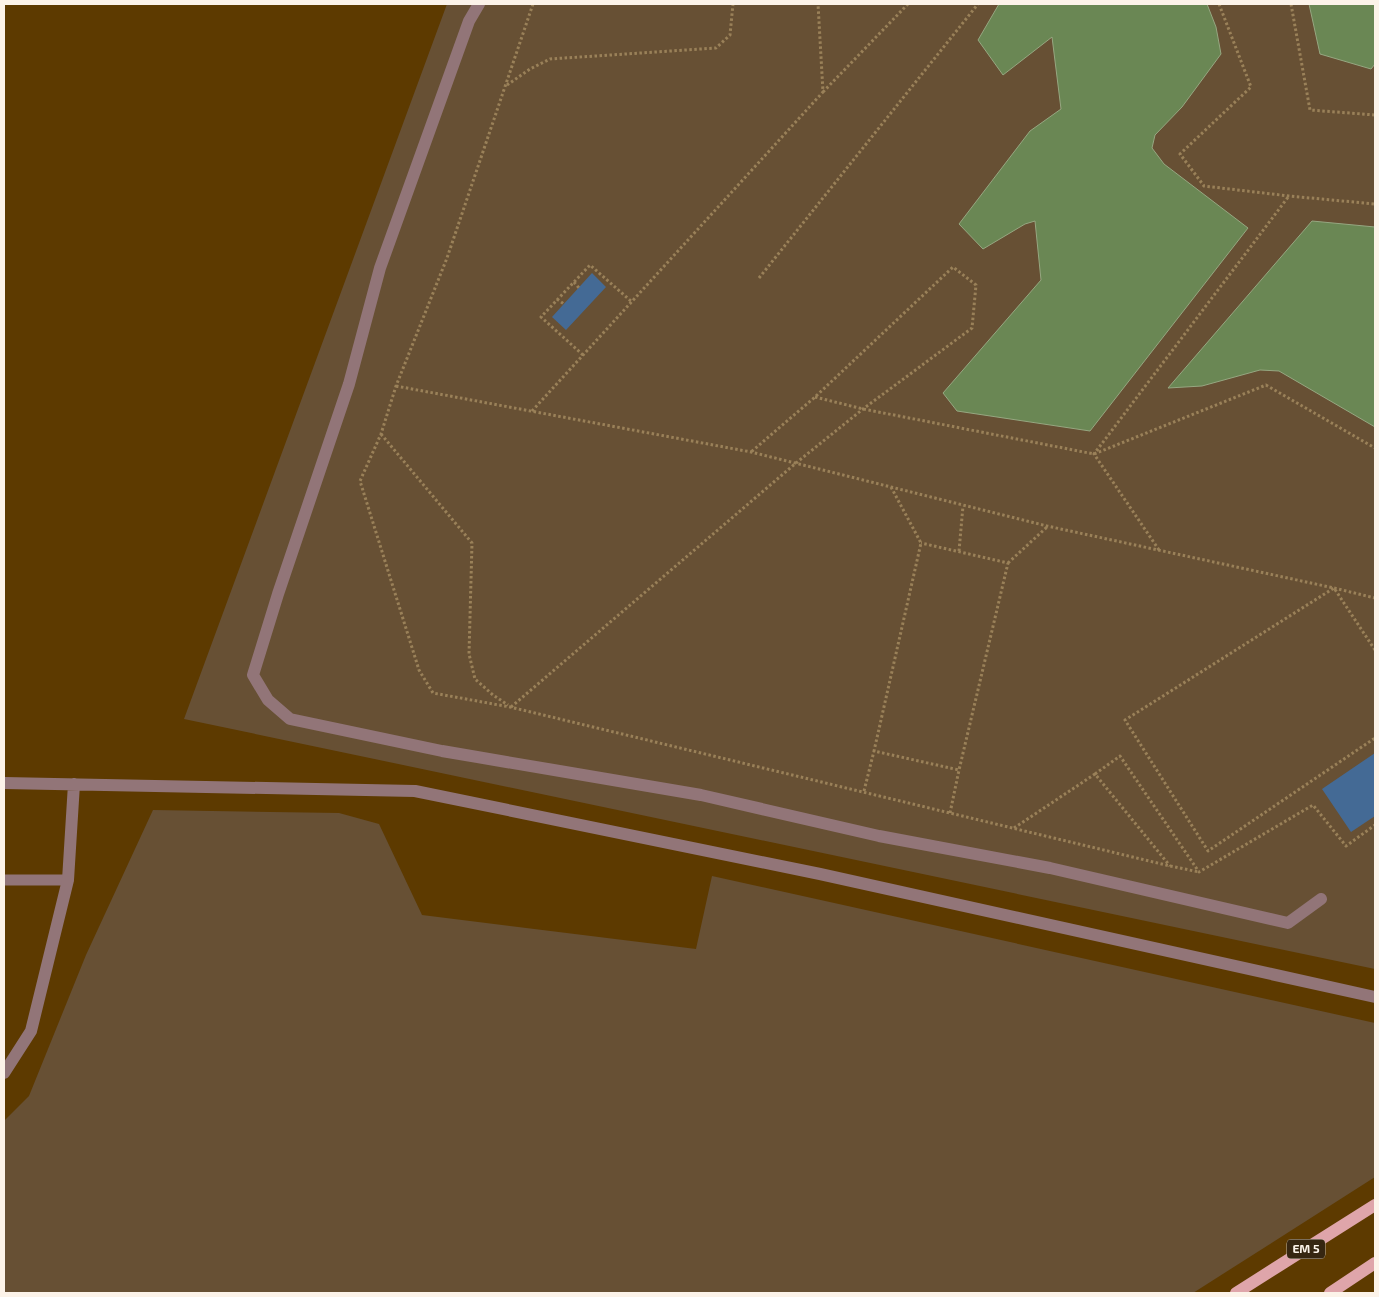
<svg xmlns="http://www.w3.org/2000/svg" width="1379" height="1297" viewBox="0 0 1379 1297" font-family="'Exo 2',sans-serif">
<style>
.green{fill:#675034}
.water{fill:#6a8754;stroke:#96a781}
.building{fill:#446a95}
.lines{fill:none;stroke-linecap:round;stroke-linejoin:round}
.path{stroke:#9a8159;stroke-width:3;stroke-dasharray:2.5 2.5;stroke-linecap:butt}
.service{stroke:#927578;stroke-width:11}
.pedestrian{stroke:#927578;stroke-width:12}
.minor{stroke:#927578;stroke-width:12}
.primary{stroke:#dfa5aa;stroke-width:12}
.labels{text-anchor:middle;stroke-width:5;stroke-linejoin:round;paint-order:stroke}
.shield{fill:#362611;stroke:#c1b6a8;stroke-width:1}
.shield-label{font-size:12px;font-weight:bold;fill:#fcf3e9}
</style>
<rect width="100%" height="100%" fill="#5d3a00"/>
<path class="green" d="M447 4H1375V969L184 719Z
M153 810 339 813 379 824 422 915 696 949 712 876 1375 1023V1177L1193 1293H4V1121L29 1096 86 955Z"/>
<path class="water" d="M999 4H1207L1216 27 1221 54 1182 107 1155 135 1152 148 1164 164 1248 228 1090 431 957 411 943 393 1041 280 1035 221 1025 224 983 249 959 224 1030 131 1061 109 1052 37 1003 75 978 40Z
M1309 4H1375V64L1371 69 1320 54Z
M1312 221 1375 227V427L1279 371 1260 370 1202 386 1168 388Z"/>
<path class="building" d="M592 273 606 287 566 330 552 317Z
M1375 753V816L1351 832 1322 789Z"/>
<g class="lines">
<path class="path" d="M533 4 447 258 396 386 381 434 360 481 419 670 433 693 510 707 1170 866 1199 872
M1219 4 1251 87 1180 154 1204 186 1289 196 1375 204
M1291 4 1310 110 1375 115
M507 85 530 69 550 59 716 48 730 35 733 4
M823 92 908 4
M759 278 978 4
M574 282 579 288
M557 299 564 304
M583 355 541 317 590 265 632 302
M396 386 751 452 1047 526 1334 588 1375 598
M815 397 863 409 1094 454 1266 385 1375 448
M532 411 823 92 818 4
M381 434 472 543 469 654 475 679 493 695 508 705
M891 487 921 543 874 751 959 770 1008 563 921 543
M1159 550 1094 454 1289 196
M959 551 963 506
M1008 563 1047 527
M1375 650 1334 588 1125 720 1208 851 1375 738
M511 707 796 463 863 409 972 328 976 285 953 267 815 397 751 452
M1095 774 1120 756 1199 872 1313 805 1346 846 1375 825
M864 791 874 751
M950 813 959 770
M1014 828 1095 774 1170 866"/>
<path class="service" d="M4 880H68"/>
<path class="pedestrian" d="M479 4 469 21 380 268 349 384 278 594 253 675 268 700 290 719 442 751 701 795 879 836 1050 868 1288 923 1321 899"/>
<path class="minor" d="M4 783 415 791 820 874 1375 997
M4 1073 31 1031 68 880 74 784"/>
<path class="primary" d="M1236 1293 1375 1205
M1330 1293 1375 1263"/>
</g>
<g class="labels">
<rect class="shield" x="1287" y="1239.5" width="38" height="19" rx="4"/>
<g class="shield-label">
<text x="1306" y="1253">EM 5</text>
</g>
</g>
<rect width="1379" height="1297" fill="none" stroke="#fcf3e9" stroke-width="10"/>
</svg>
